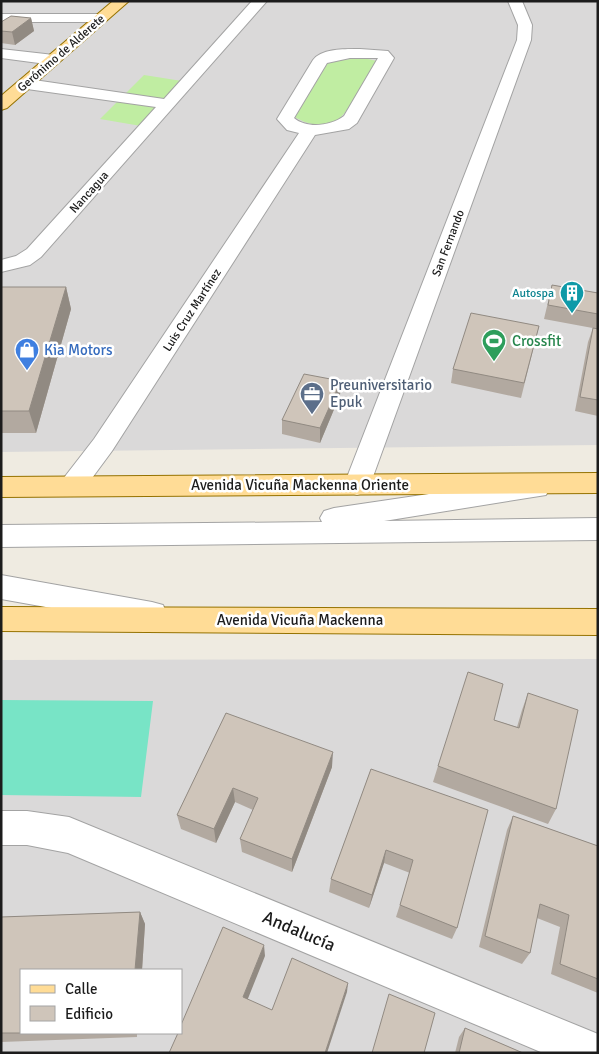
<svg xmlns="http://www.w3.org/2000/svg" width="599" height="1054" viewBox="0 0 599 1054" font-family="Signika,sans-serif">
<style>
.residential{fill:#dad9d9;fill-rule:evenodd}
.grass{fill:#c0eda2}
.pitch{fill:#78e4c6}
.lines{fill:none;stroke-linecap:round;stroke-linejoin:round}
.minor-casing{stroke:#a3a3a3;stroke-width:2}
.major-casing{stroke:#957200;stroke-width:2}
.minor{fill:#fff;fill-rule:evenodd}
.major{fill:#ffdc96;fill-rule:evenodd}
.wall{fill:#b2a9a0}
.shaded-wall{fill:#918a82}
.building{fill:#cfc5ba;stroke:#918a82}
.labels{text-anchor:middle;stroke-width:5;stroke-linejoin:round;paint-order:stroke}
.far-street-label{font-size:12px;fill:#1c1c1c;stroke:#fff}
.far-culture-label{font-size:12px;fill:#0d838f;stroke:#fff;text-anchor:end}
.leisure-label{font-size:15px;fill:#27864d;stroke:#fff;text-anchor:start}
.shop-label{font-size:15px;fill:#366cbe;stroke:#fff;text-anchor:start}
.service-label{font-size:15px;fill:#4e5e75;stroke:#fff;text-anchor:start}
.street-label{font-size:15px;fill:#1c1c1c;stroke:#fff}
.near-street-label{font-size:18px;fill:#1c1c1c;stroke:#fff}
</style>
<rect width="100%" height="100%" fill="#efebe1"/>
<path class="residential" d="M1 1H598V445L1 452Z
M598 659V1053H1V660ZM21 970H181V1033H21Z"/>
<path class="grass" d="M363 58 377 61C369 74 350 109 340 118 327 129 307 125 295 117L329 61Z
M144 75 182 81 141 126 100 119Z"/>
<path class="pitch" d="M1 700 153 701 141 797 1 795Z"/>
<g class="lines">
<defs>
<path id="minor" d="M252 1H267L41 257 30 265 1 272V260L16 256 27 249 156 107 27 89 21 87 19 84 21 81 27 79 164 99Z
M508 1H522L532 25 531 40 370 485 366 492 357 495 348 492 344 485 517 40 518 25Z
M1 14H102L109 18 102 22H1Z
M1 49 54 55 62 60 54 65 1 58Z
M360 49 388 51 394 58 357 123 349 129 315 135 112 451 81 493 72 496 63 493 59 486 63 479 94 439 299 133 287 130 277 119 313 60C322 48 346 49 360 49ZM350 58H378L344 116C331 126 307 129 294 118L327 63Z
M537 478 546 481 550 488 546 495 384 521 598 518V540L1 547V525L322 522 320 518 324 511 334 508Z
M1 575 152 602 163 605 167 614 163 623 152 626 1 599Z
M1 811H27L69 817 598 1034V1053H543L68 853 27 845H1Z"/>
<path id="major" d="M113 1H129L7 108 1 110V96Z
M598 473V493L1 497V477Z
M1 607 598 609V635L1 631Z"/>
</defs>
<use href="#minor" class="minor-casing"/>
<use href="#major" class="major-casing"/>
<use href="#minor" class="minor"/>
<use href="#major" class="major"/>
</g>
<path class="wall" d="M31 18 34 31 15 45 1 43V22Z
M552 285 598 293V329L544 319Z
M1 287H66L71 309 36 433H1Z
M539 326 521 398 451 383 453 369Z
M593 328 598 329V416L575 411 588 342Z
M341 381 340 395 320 443 282 434V420Z
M528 693 556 809 548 824 433 782 438 766 494 720 517 727 522 710Z
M226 713 332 767 292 872 242 852 240 839 253 810 235 802 216 843 181 829 177 815Z
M371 769 457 928 452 939 396 917 410 873 384 863 369 908 329 892 331 879Z
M513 816 598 846V993L551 974 560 927 537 918 530 953 522 964 479 947 507 830Z
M140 912 145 924 142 970H21V1033H137V1037L1 1042V917Z
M465 1028 523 1053H455L459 1037Z"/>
<path class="shaded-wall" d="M31 18 34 31 15 45 12 32Z
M66 287 71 309 36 433 29 411Z
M341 381 340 395 320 443V428Z
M333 752 332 767 292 872V859Z
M233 788 235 802 216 843 214 829Z
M386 850 384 863 369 908 372 895Z
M140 912 145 924 142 970H135Z
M264 945 265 956 245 1006 243 997Z
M348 983 347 992 327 1053H325Z"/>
<path class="building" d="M11 16 31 18 12 32 1 31V22Z
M552 285 598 293V314L548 305Z
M1 287H66L29 411H1Z
M471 313 539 326 524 383 453 369Z
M593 328 598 329V400L580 397Z
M304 374 341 381 320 428 282 420Z
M468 672 503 684 494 720 519 728 528 693 578 710 556 809 438 766Z
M226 713 333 752 292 859 240 839 258 798 233 788 214 829 177 815Z
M371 769 488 810 457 928 400 905 413 860 386 850 372 895 331 879Z
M513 816 598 846V979L560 964 569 915 540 904 530 953 485 936Z
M140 912 135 970H21V1033H1V917Z
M223 927 264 945 243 997 272 1010 292 958 348 983 325 1053H169L178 1033H181V1025Z
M389 994 435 1013 424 1053H372Z
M465 1028 523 1053H459Z"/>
<defs>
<symbol id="building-pin" viewBox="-11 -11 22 30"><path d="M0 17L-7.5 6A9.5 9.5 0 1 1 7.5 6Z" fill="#0f9aa8" stroke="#fff"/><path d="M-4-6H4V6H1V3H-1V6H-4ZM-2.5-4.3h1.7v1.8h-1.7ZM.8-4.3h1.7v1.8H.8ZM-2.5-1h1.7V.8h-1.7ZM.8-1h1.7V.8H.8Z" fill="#fff"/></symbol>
<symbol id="stadium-pin" viewBox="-11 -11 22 30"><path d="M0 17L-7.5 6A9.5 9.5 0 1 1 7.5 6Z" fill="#2e9e5b" stroke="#fff"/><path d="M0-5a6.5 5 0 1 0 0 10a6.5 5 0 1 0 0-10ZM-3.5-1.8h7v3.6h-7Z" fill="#fff"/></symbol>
<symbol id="shop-pin" viewBox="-11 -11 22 30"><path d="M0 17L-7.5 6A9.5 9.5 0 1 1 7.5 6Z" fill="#3f7fe0" stroke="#fff"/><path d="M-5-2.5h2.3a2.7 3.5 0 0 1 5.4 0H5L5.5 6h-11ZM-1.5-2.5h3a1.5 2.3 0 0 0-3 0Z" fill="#fff"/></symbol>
<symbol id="office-pin" viewBox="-11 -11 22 30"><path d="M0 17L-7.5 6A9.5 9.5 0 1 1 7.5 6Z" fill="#5c6f8a" stroke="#fff"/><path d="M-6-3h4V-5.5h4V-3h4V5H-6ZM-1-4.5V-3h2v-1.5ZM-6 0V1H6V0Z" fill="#fff"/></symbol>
</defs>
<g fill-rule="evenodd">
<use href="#building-pin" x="558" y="279" width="28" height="38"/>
<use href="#stadium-pin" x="480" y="327" width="28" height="38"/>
<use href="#shop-pin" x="13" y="336" width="28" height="38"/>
<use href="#office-pin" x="298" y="380" width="28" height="38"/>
</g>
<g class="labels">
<g class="far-street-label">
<text transform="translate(61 53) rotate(-41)" y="4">Gerónimo de Alderete</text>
<text transform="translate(89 192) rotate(-48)" y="4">Nancagua</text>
<text transform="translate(448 243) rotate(-69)" y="4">San Fernando</text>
<text transform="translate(192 310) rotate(-57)" y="4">Luis Cruz Martínez</text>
</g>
<g class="far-culture-label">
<text x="554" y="297">Autospa</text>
</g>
<g class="leisure-label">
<text x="512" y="346">Crossfit</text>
</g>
<g class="shop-label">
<text x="44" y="355">Kia Motors</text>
</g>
<g class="service-label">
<text x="330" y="390">Preuniversitario<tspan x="330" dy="17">Epuk</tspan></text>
</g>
<g class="street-label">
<text x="300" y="490">Avenida Vicuña Mackenna Oriente</text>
<text x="300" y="625">Avenida Vicuña Mackenna</text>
</g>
<g class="near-street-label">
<text transform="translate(299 931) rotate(23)" y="6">Andalucía</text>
</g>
</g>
<rect width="599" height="1054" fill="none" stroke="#1c1c1c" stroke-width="5"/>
<rect x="20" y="969" width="162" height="65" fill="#ffffff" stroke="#a4a4a4"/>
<rect x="30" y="985" width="25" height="8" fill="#ffdc96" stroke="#a4a4a4"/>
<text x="65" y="994" font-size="15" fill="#1c1c1c">Calle</text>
<rect x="30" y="1006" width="25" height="15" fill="#cfc5ba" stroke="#a4a4a4"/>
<text x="65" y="1019" font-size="15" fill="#1c1c1c">Edificio</text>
</svg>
